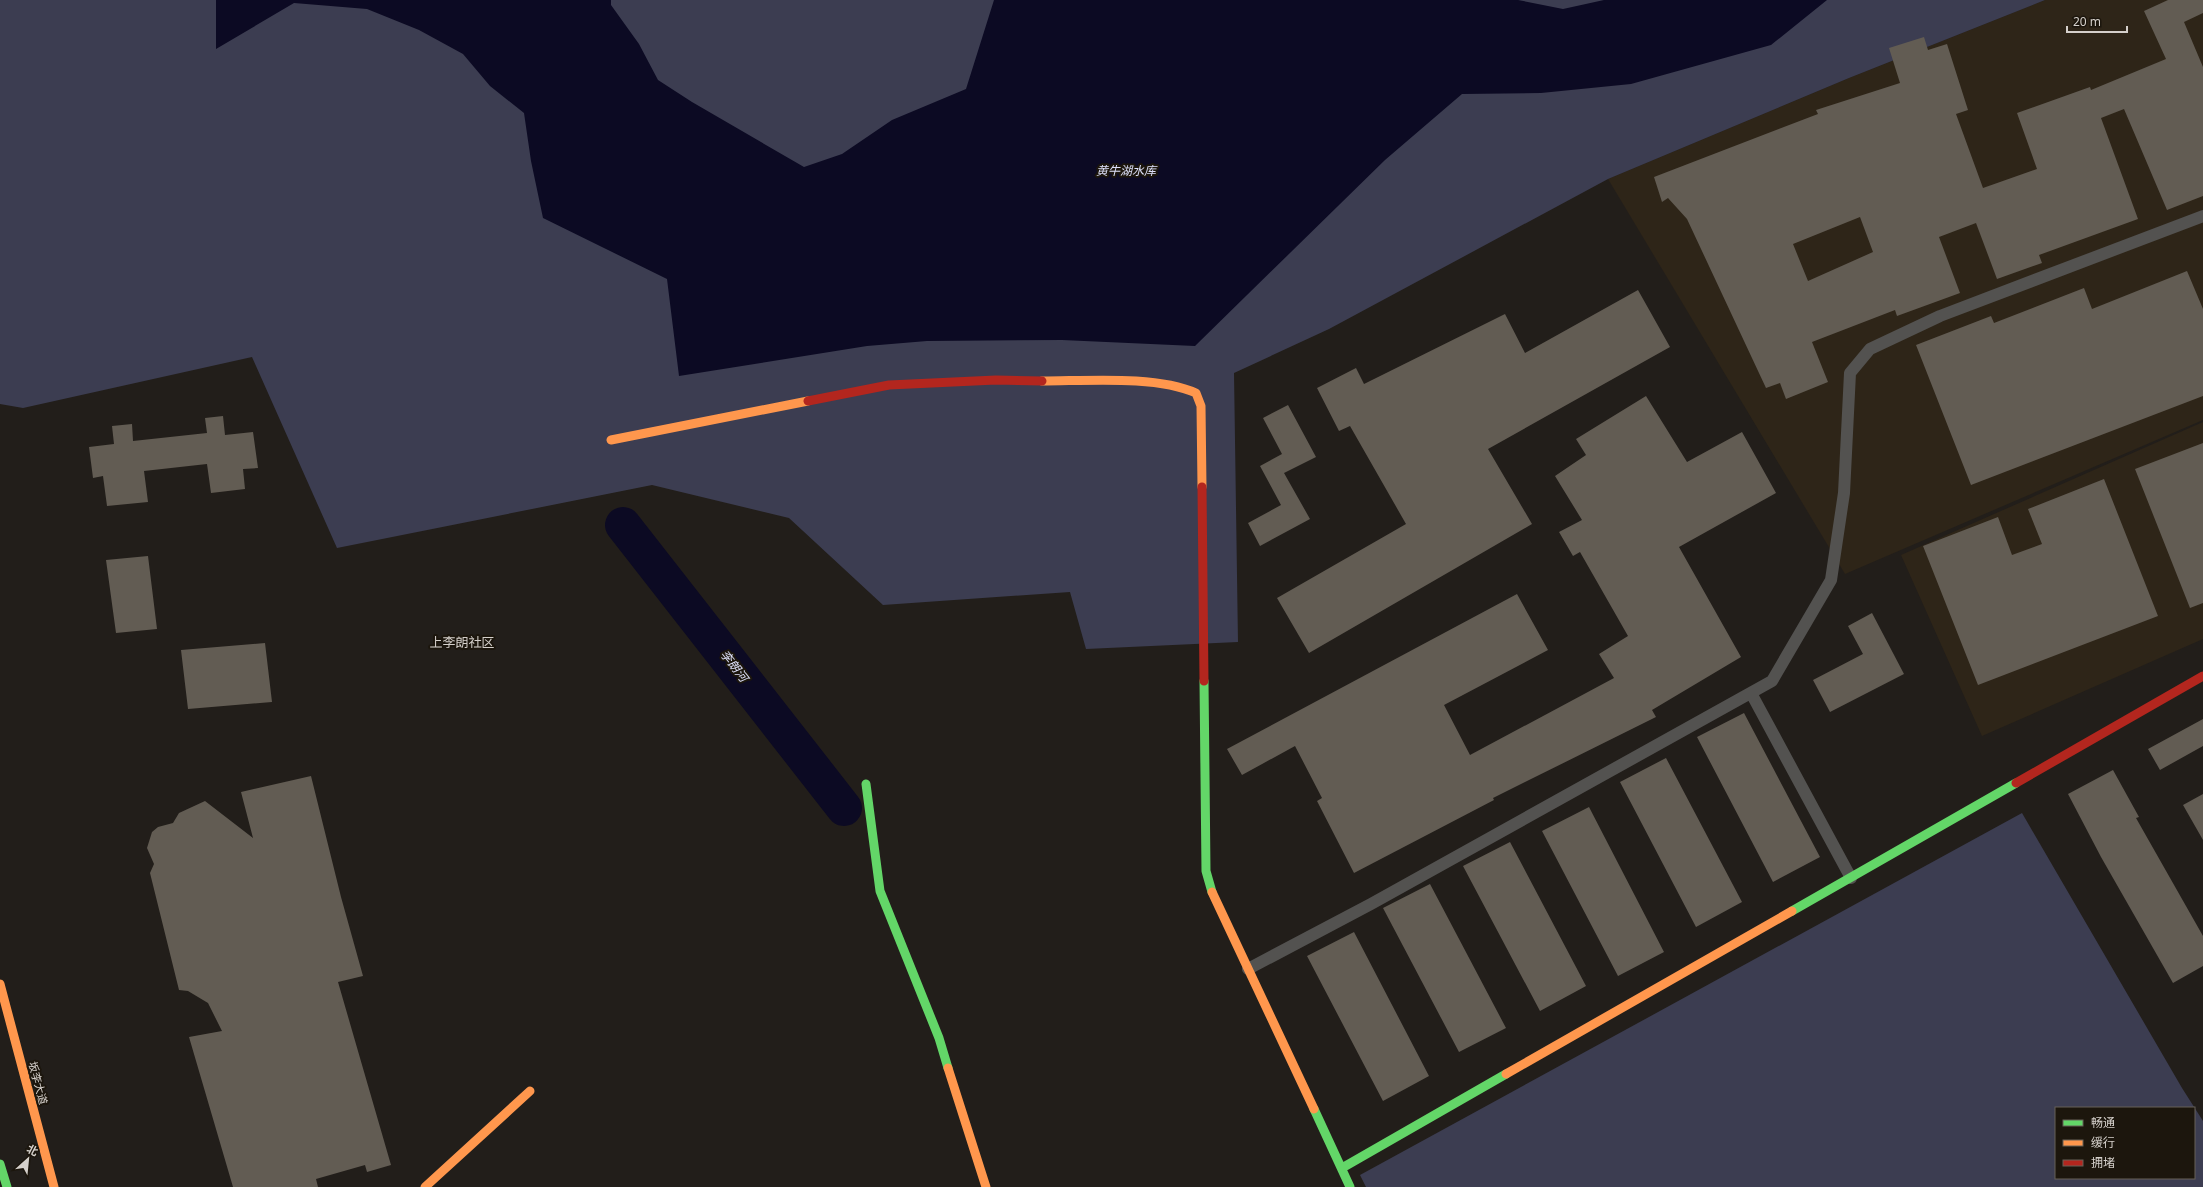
<svg xmlns="http://www.w3.org/2000/svg" width="2203" height="1187" viewBox="0 0 2203 1187" font-family="'Noto Sans','Noto Sans SC',sans-serif">
<style>
.built{fill:#2e2518}
.green{fill:#3c3d51;fill-rule:evenodd}
.water{fill:#0c0a23}
.lines{fill:none;stroke-linecap:round;stroke-linejoin:round}
.river{stroke:#0c0a23;stroke-width:36}
.building{fill:#625c53;fill-rule:evenodd}
.lane{stroke:#535250;stroke-width:12}
.fast{stroke:#63d668;stroke-width:9}
.slow{stroke:#ff974d;stroke-width:9}
.jam{stroke:#b3261e;stroke-width:9}
.labels{text-anchor:middle;stroke-width:4;stroke-linejoin:round;paint-order:stroke}
.street-label{font-size:11px;fill:#d5d0cb;stroke:#1c160d}
.water-label{font-size:12px;font-style:italic;fill:#dde0f9;stroke:#1c160d}
.quarter-label{font-size:13px;fill:#d5d0cb;stroke:#1c160d}
</style>
<rect width="100%" height="100%" fill="#221e1a"/>
<path class="built" d="M2045 0H2203V420L1845 574 1608 179 1849 78Z
M2203 422V639L1982 736 1901 555Z"/>
<path class="green" d="M0 0H2045L1849 78 1608 179 1329 329 1234 373 1238 642 1086 649 1070 592 883 605 789 518 652 485 337 548 252 357 23 408 0 404Z
M2022 813 2182 1088 2203 1121V1187H1366L1360 1175ZM2056 1108H2194V1178H2056Z"/>
<path class="water" d="M216 0H611V5L639 44 658 80 692 102 804 167 842 154 892 120 966 89 994 0H1518L1563 9 1604 0H1827L1771 45 1631 84 1541 93 1462 94 1385 160 1195 346 1062 340 927 341 867 346 679 376 667 279 543 218 531 161 524 113 490 86 463 54 419 30 367 9 294 3 216 49Z"/>
<g class="lines">
<path class="river" d="M623 525 844 808"/>
</g>
<path class="building" d="M2168 0H2203V13L2184 22 2203 67V196L2167 210 2124 109 2101 118 2138 219 2039 255 2042 263 1997 279 1976 223 1939 237 1960 293 1897 316 1895 310 1812 342 1828 382 1786 399 1780 383 1766 388 1687 219 1668 198 1662 202 1654 177 1818 114 1816 110 1900 83 1889 48 1924 37 1928 50 1947 44 1968 110 1956 114 1983 188 2037 169 2017 113 2090 87 2091 90 2166 59 2144 11ZM1860 217 1873 252 1808 281 1793 244Z
M2187 271 2203 309V396L1971 485 1916 345 1991 316 1994 323 2084 288 2092 309Z
M1638 290 1670 347 1488 449 1532 524 1309 653 1277 598 1406 524 1350 426 1339 431 1317 388 1356 368 1364 384 1505 314 1525 353Z
M1646 396 1687 462 1742 432 1776 493 1679 547 1741 657 1652 710 1656 717 1493 798 1494 800 1354 873 1317 801 1322 798 1295 746 1242 775 1227 749 1517 594 1548 650 1444 705 1470 755 1614 678 1599 654 1628 636 1580 552 1573 556 1559 532 1582 520 1555 476 1586 455 1576 439Z
M1288 405 1316 457 1284 473 1310 519 1260 546 1248 523 1281 505 1260 466 1282 454 1263 418Z
M223 416 225 435 253 432 258 468 243 469 245 489 211 493 207 464 144 471 148 502 107 506 103 476 93 478 89 447 114 444 112 426 132 424 133 441 207 433 205 418Z
M2203 443V603L2190 608 2135 469Z
M2104 479 2158 616 1978 685 1923 546 1998 517 2012 555 2042 544 2028 509Z
M148 556 157 629 116 633 106 560Z
M1872 613 1904 674 1830 712 1813 680 1863 654 1848 626Z
M265 643 272 702 188 709 181 650Z
M1744 713 1820 857 1773 882 1697 737Z
M2203 719V746L2160 770 2148 749Z
M1666 758 1742 902 1696 927 1620 782Z
M2113 770 2139 817 2136 818 2203 936V966L2173 983 2101 857 2068 794Z
M311 776 341 897 363 976 338 982 391 1165 367 1172 365 1165 316 1179 318 1187H233L189 1037 222 1031 208 1003 188 991 179 990 150 873 154 864 147 848 152 832 158 827 173 823 179 813 205 801 253 838 241 792Z
M2203 794V840L2183 805Z
M1589 807 1664 952 1618 976 1542 831Z
M1510 842 1586 986 1540 1011 1463 866Z
M1430 884 1506 1028 1459 1052 1383 908Z
M1354 932 1429 1076 1383 1101 1307 956Z"/>
<g class="lines">
<path class="lane" d="M1751 693 1851 878
M1248 969 1371 904 1772 681 1831 580 1844 493 1850 373 1870 349 1940 316 2203 216"/>
<path class="fast" d="M1204 681 1206 871 1212 892
M866 784 880 891 939 1038 948 1068
M1792 911 2016 783
M1314 1109 1350 1187
M0 1164 7 1187
M1342 1168 1506 1074"/>
<path class="slow" d="M1042 381C1086 381 1156 375 1196 393L1201 406 1202 487
M611 440 808 401
M1212 892 1314 1109
M0 984 54 1187
M948 1068 986 1187
M1506 1074 1792 911
M425 1187 530 1091"/>
<path class="jam" d="M808 401 889 385 996 380 1042 381
M1202 487 1204 681
M2016 783 2203 676"/>
</g>
<g class="labels">
<g class="street-label">
<text transform="translate(38 1083) rotate(75)" y="4">坂李大道</text>
</g>
<g class="water-label">
<text x="1126" y="175">黄牛湖水库</text>
<text transform="translate(734 666) rotate(52)" y="4">李朗河</text>
</g>
<g class="quarter-label">
<text x="462" y="647">上李朗社区</text>
</g>
</g>
<rect x="2055" y="1107" width="140" height="72" fill="#1c160d" stroke="#666059"/>
<rect x="2063" y="1120" width="20" height="6" fill="#63d668" stroke="#666059"/>
<text x="2091" y="1127" font-size="12" fill="#d5d0cb">畅通</text>
<rect x="2063" y="1140" width="20" height="6" fill="#ff974d" stroke="#666059"/>
<text x="2091" y="1147" font-size="12" fill="#d5d0cb">缓行</text>
<rect x="2063" y="1160" width="20" height="6" fill="#b3261e" stroke="#666059"/>
<text x="2091" y="1167" font-size="12" fill="#d5d0cb">拥堵</text>
<g transform="translate(28 1159) rotate(27)" stroke="#1c160d" stroke-width="3" paint-order="stroke">
<path d="M0-3L7 15L0 10L-7 15Z" fill="#d5d0cb"/>
<text y="-6" font-size="11" font-weight="bold" text-anchor="middle" fill="#d5d0cb">北</text>
</g>
<path d="M2067 26v6h60v-6" fill="none" stroke="#d5d0cb" stroke-width="2"/>
<text x="2073" y="26" font-size="12" fill="#d5d0cb" stroke="#1c160d" stroke-width="3" paint-order="stroke">20 m</text>
</svg>
